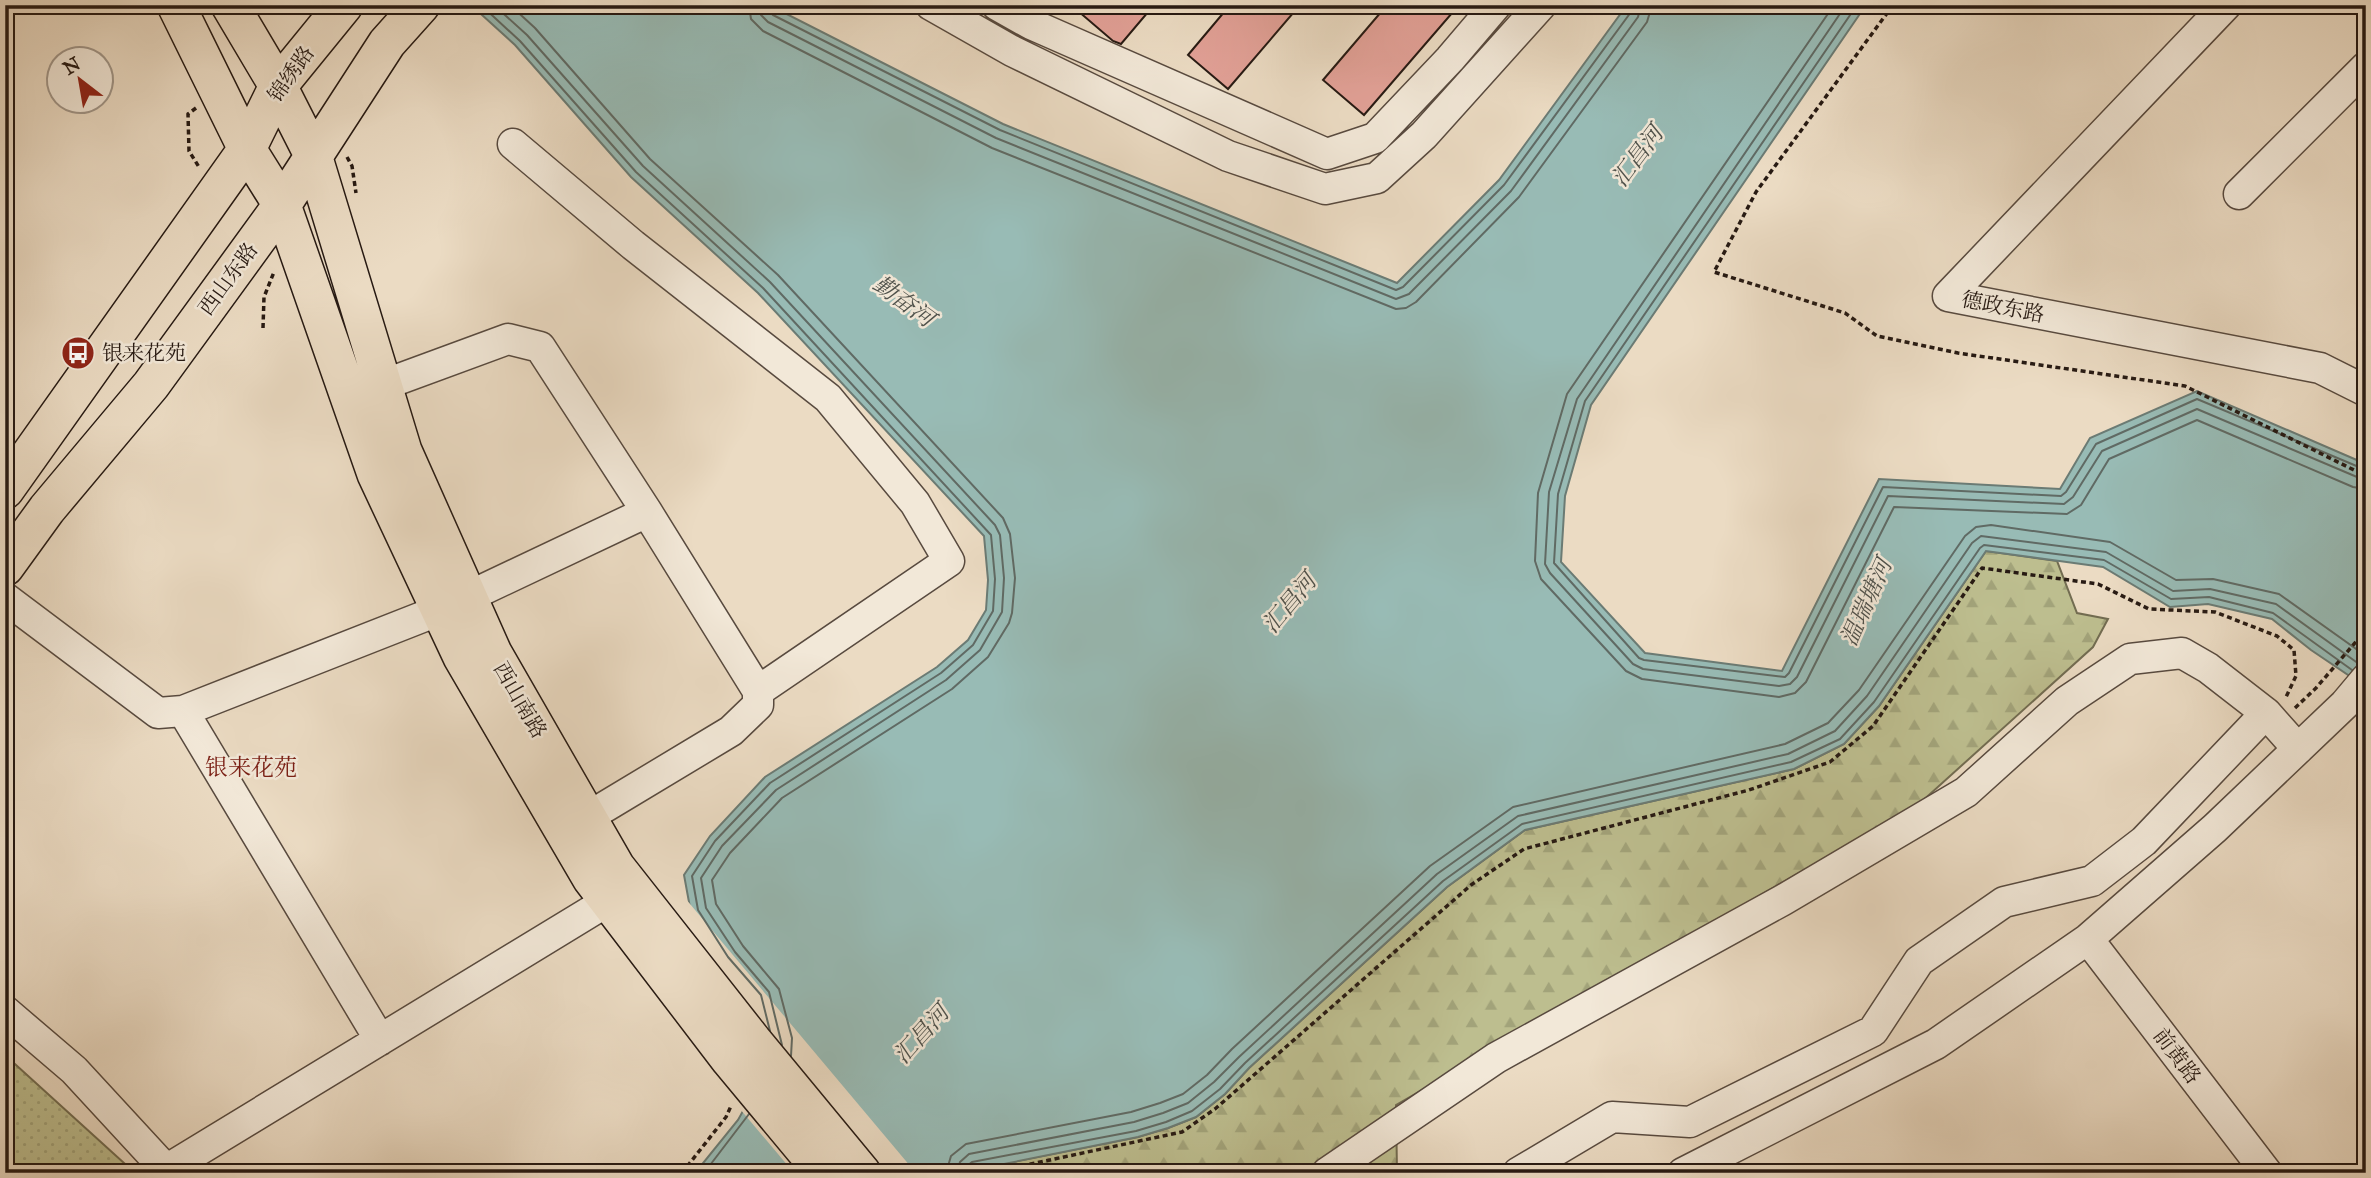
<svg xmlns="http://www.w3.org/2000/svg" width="2371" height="1178" viewBox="0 0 2371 1178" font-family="'IM FELL Great Primer','Noto Serif SC',serif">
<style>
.forest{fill:url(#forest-firs);stroke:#726c51;stroke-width:2}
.park{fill:url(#park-dots);stroke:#726c51;stroke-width:2}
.water{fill:#98bbb5;stroke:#6b7b74;stroke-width:2}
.pier{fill:#ebdbc3}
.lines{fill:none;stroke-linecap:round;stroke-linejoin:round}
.shore{stroke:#606a64;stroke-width:2}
.building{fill:#e1a096;stroke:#271a13;stroke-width:2}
.minor-casing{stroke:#584a3f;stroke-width:33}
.major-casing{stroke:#271a13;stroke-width:40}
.path{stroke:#271a13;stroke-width:3.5;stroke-dasharray:5 3.5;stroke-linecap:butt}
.minor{stroke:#f2e8d8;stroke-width:30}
.major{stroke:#ebdbc3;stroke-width:37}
.labels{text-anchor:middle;stroke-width:5;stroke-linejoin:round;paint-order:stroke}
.street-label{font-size:21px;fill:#271a13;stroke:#f2e8d8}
.poi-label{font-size:21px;fill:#271a13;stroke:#f2e8d8;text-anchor:start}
.water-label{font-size:23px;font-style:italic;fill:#4f524c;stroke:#f2e8d8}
.neighbourhood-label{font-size:23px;fill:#7a1f14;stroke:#f2e8d8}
</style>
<defs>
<pattern id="forest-firs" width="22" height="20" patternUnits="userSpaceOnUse" patternTransform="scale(1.75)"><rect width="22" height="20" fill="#bdbe8f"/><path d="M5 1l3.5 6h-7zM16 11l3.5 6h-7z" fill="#a2a37a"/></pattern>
<pattern id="park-dots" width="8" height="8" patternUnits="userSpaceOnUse" patternTransform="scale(1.75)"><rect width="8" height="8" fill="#bdbe8f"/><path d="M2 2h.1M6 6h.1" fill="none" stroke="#a2a37a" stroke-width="1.8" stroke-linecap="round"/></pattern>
</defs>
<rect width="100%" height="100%" fill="#ebdbc3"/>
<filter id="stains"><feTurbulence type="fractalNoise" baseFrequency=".00286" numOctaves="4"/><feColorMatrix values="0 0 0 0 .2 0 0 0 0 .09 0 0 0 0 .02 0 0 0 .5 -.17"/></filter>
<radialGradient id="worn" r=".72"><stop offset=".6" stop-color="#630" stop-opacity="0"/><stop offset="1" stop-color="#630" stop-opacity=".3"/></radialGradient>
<path class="forest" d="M1986 551 2057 561 2077 613 2108 619 2093 647 1919 804 1396 1105 1397 1173H957L1138 1137 1168 1128 1196 1117 1225 1094 1249 1068 1447 887 1525 830 1794 769 1844 744 1879 706Z"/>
<path class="park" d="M5 1055 135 1173H5Z"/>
<path class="water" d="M471 5H769L1003 124 1397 283 1499 180 1627 5H1866L1591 405 1565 496 1561 562 1645 653 1782 671 1879 479 2060 489 2090 438 2197 391 2366 464V687L2311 650 2272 619 2208 604 2170 607 2103 567 1986 551 1879 706 1844 744 1794 769 1525 830 1447 887 1249 1068 1225 1094 1196 1117 1168 1128 1138 1137 999 1165 957 1173H695L738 1120 762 1077 755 999 691 913 684 875 710 836 765 777 937 667 968 640 986 610 988 580 984 536 758 293 631 177 515 45Z"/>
<path class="pier" d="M685 898 916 1173H794L740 1109 758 1076 763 1044 752 1001 719 964 688 914Z"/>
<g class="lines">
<path class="shore" d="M481 5 520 41 636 172 763 288 991 535 995 579 993 611 973 645 941 673 770 783 715 841 692 876 698 910 728 957 761 995 770 1031
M494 5 527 35 643 166 770 282 995 525 1000 535 1004 578 1002 612 980 650 946 680 776 790 722 846 701 878 706 908 735 952 769 992 782 1045
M510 5 535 28 650 159 778 275 1003 518 1010 534 1015 578 1012 613 1009 623 988 657 952 689 782 798 730 853 712 880 716 904 743 946 779 989 792 1038 791 1056
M749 5 751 19 763 31 992 148 1396 309 1406 308 1416 302 1519 197 1647 22 1652 5
M759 5 761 15 768 22 996 138 1396 299 1409 294 1511 191 1638 17 1641 5
M768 5 769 11 773 15 1000 130 1396 290 1403 287 1504 185 1631 12 1632 5
M1834 5 1567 394 1538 493 1535 561 1541 579 1626 671 1642 679 1779 697 1795 693 1806 682 1894 507 2067 514 2081 505 2109 459 2197 420 2353 487 2366 489
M1846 5 1577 399 1549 492 1545 564 1550 573 1633 664 1643 669 1779 686 1790 684 1797 677 1888 496 2064 504 2073 497 2102 451 2197 409 2357 477 2366 479
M1857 5 1585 401 1558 494 1554 563 1639 658 1644 660 1785 677 1789 673 1883 487 2061 496 2066 492 2096 444 2197 399 2366 470
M704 1173 749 1114
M946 1173 951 1156 966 1144 1131 1112 1160 1103 1183 1094 1207 1075 1232 1049 1430 866 1513 807 1785 744 1828 723 1859 690 1965 536 1976 527 1991 525 2110 542 2176 580 2213 579 2279 594 2366 656
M957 1173 960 1162 969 1154 1134 1122 1163 1113 1188 1103 1214 1082 1239 1057 1437 874 1518 816 1788 754 1835 731 1867 696 1972 543 1981 536 2106 552 2173 591 2210 589 2276 604 2359 664
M966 1173 967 1166 972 1162 1136 1131 1166 1122 1192 1111 1220 1089 1245 1063 1443 881 1522 824 1791 762 1840 739 1874 702 1980 548 1984 545 2104 560 2171 599 2209 597 2273 613 2352 670"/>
</g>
<path class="building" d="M1071 5H1154L1121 44 1113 41Z
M1230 5H1300L1228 89 1188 55Z
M1387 5H1459L1364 115 1323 80Z"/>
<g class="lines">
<defs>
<path id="minor" d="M931 5 1012 51 1228 156 1325 189 1377 178 1424 135 1541 5
M997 5 1031 24 1327 154 1375 138 1450 59 1496 5
M2226 5 1948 296 2320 368 2366 391
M513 144 633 245 828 398 915 503 949 561 758 691
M2239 194 2366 67
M383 385 508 339 540 347 647 512
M5 598 158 713 183 711 380 1040
M183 711 440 610 647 512 758 691V705L731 731 588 817
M2088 939 2267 1173
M5 1011 74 1070 169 1173
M166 1170 626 890
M1327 1173 1496 1058 1783 900 1966 792 2067 701 2130 659 2182 653 2208 668 2266 713 2298 749
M1518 1173 1612 1117 1690 1122 1873 1031 1919 961 2004 902 2092 881 2144 841 2266 713
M1683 1173 1936 1044 2088 939 2215 828 2345 704 2366 679"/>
<path id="major" d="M176 5 247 149 282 205 376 474 462 657 591 878 730 1060 824 1173
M230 5 278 86 313 155 403 451 493 653 616 867 753 1041 862 1173
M5 490 247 149 278 86 344 5
M5 567 47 509 151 385 282 205 387 43 421 5"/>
</defs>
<use href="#minor" class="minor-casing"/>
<use href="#major" class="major-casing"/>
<path class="path" d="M1893 5 1756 192 1714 272 1845 313 1877 336 1958 353 2185 386 2366 476
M196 108 188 114 189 151 199 167
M347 157 352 166 356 193
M263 328 264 297 274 272
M2295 708 2316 688 2366 630
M682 1173 726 1117 731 1106
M988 1173 1182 1132 1215 1109 1471 885 1524 849 1749 790 1830 762 1873 726 1982 568 2098 584 2149 609 2215 612 2277 636 2294 650 2296 676 2286 697"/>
<use href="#minor" class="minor"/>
<use href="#major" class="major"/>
</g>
<defs>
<symbol id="bus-disc" viewBox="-11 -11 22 22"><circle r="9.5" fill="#8f2418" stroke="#f2e8d8"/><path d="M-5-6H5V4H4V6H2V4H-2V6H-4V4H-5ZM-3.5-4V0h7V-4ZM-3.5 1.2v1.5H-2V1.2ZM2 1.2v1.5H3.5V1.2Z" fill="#fff"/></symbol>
</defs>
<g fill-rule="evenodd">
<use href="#bus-disc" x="59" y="334" width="38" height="38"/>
</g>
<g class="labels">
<g class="street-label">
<text transform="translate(291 74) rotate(-55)" y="7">锦绣路</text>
<text transform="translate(228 279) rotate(-54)" y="7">西山东路</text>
<text transform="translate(2003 307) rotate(11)" y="7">德政东路</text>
<text transform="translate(520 700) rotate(60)" y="7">西山南路</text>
<text transform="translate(2177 1056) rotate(53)" y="7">前黄路</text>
</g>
<g class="poi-label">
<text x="102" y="360">银来花苑</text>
</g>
<g class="water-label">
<text transform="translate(1637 156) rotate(-53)" y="8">汇昌河</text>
<text transform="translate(904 301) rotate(36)" y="8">勤奋河</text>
<text transform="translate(1866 602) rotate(-66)" y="8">温瑞塘河</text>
<text transform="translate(1289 603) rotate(-50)" y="8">汇昌河</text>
<text transform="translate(921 1034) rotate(-48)" y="8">汇昌河</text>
</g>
<g class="neighbourhood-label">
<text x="251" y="775">银来花苑</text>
</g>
</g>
<rect width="2371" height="1178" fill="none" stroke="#ebdbc3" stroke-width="28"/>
<rect x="7" y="7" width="2357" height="1164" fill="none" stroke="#271a13" stroke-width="3.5"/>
<rect x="14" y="14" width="2343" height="1150" fill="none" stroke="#271a13" stroke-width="2"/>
<g transform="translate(80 80) rotate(329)"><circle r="33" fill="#f2e8d8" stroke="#a19689" stroke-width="2"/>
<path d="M0-5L12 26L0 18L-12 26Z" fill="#8f2418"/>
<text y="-10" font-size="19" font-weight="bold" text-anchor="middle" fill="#271a13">N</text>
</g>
<rect width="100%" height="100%" filter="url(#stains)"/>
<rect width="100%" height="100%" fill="url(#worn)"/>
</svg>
